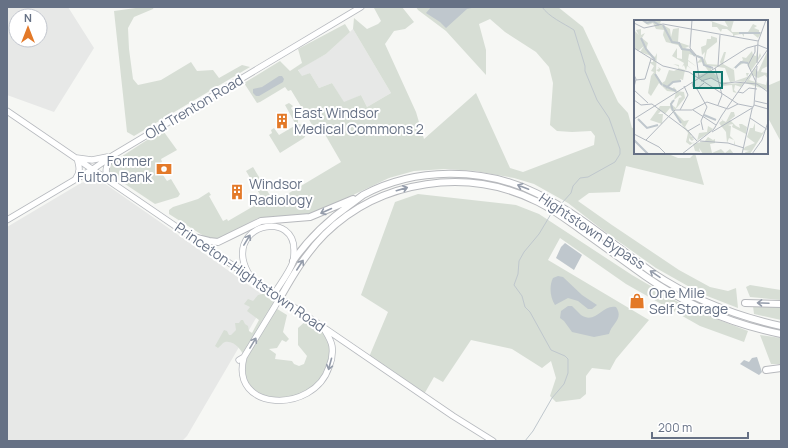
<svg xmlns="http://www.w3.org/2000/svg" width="788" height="448" viewBox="0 0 788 448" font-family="Manrope,sans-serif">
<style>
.built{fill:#e7e8e7;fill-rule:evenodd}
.green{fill:#d7ded5}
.water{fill:#bfc7cd}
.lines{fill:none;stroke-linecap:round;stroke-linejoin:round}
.stream{stroke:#bfc7cd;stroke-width:1}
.major-casing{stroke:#b7babf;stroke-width:7}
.highway-casing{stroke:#b7b9bd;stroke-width:8}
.major{stroke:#fff;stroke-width:5.5}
.highway{stroke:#fff;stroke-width:6}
.oneway{stroke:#949caa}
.labels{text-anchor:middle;stroke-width:4;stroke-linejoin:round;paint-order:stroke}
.street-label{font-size:14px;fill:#667185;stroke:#fff}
.poi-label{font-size:14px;fill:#667185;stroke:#fff;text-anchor:start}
.inset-river{fill:none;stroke:#bfc7cd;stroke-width:2}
.inset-road{fill:none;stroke:#b3b9c1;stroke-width:1}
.view{fill:#0f766e;fill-opacity:0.15;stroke:#0f766e;stroke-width:2}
.inset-edge{fill:none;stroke:#667185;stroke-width:2}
</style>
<rect width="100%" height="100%" fill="#f6f7f4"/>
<path class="built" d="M7 7H68L94 48 54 112 7 95ZM16 16H40V40H16Z
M353 29 391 93 367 107 361 95 344 103 332 83 319 88 310 73 302 77 298 69 326 54Z
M93 180 104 183 160 222 260 293 266 301 187 436 182 441H7V227L81 183Z"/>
<path class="green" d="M143 7H154L153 9 134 17 128 28 129 49 133 79 138 85 161 80 191 62 197 71 213 70 219 78 242 65 250 67 134 136 127 132 114 11Z
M376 7H402L414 22 405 29 394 31 385 44 416 112 424 139 476 93 510 168 523 172 594 145 595 136 591 131 572 132 557 131 550 125 553 83 549 67 536 52 505 32 490 19 479 24 486 50V75L446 31 418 10 416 7H558L583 27 618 102 628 113 632 128 635 127V153H666L678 158H690L695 153 704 185 626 166 620 192 589 193 578 201 612 225 679 270 710 287 728 291 736 288 738 308 702 294 656 268 604 231 568 203 534 184 514 178 475 171 445 169 414 171 389 178 334 204 309 214 258 218 217 239 207 238 169 214V210L173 207 198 199 209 192 211 195 209 196 223 221 227 219 228 221 259 203 258 200 262 198 246 171 253 167 274 202 341 162 319 124 313 126 311 123 291 90 288 91 285 87 260 102 257 103 244 83 280 61 290 71 302 63 298 49 345 24 350 32 326 54 298 70 302 76 310 73 319 88 332 83 344 102 361 95 367 107 391 93 353 29 354 18 367 29 378 24 381 21 374 8Z
M781 80V142L767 116V86Z
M289 103 293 106 291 108 294 113 297 112 299 116H296L295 119 298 120V124L304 125 308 132 304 138 280 153 269 135 272 133 271 130 274 128 279 135 296 125 285 105Z
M161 131 164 132 177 150 161 159 162 162 157 166 167 181 171 179 180 194 178 197 155 204 110 174 108 170 110 164Z
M418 194 516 205 539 214 632 275 690 309 748 331 744 342 700 326 626 284 560 238 548 260 649 320 616 359 610 370 592 368 586 376V394L580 399 556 402 550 396 556 378 551 361 542 368 512 349 471 340 443 382 434 377 423 396 369 357 388 312 361 295 395 202Z
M750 285 781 290V300L750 297 746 287Z
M271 292 280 298 274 307 287 315 283 332 289 339 286 342 282 340 277 348 269 349 276 354 275 359 292 361 294 364 299 366 304 364 307 356 298 345V328L309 318 323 327 332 348 326 375 299 398 269 399 246 384C245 376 246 365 244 357 242 350 234 340 225 342 222 343 221 346 218 348L215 346 224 330 227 331 229 335H231L236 330 235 323H239L241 320H243L245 324 248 326 249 331 252 333 259 320 247 311 250 307 244 304 248 299 253 301 258 295Z
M753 306 781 307V320L754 314Z
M760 335 781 338V364H771Z"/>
<path class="water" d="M431 7H476L467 9 446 28 440 22 426 13Z
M279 76H282L284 79 283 82 259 96H256L253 93V89L262 87Z
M565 243 582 255 574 270 556 258 561 247Z
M558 276 563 277 582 295 597 305 592 309H588L578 301 568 298 555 305C550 297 549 286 553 278Z
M568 306H572C575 309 578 312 581 315 596 325 602 304 616 307 624 319 612 323 609 334L594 337 572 332 564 321 560 318 561 311Z
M757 357 762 372 759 375 740 364 744 360 749 362 752 358Z"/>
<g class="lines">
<path class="stream" d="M542 7C549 17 563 23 574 30L585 66V71L597 100 609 118 620 149V154L615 162 588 177 580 178 573 186 571 193 562 203
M525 441 533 431 552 398 564 384 568 373V359L565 356 551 350 530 312 525 307 522 296 514 285 518 274 519 261 524 252 539 234 551 214"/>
<defs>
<path id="major" d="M7 111 453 416 493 441
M76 178C81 171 79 166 77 158L92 160 107 157
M108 179C104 170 107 165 111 158
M7 220 93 169 112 156 361 7
M250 276C247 271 244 265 243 259 237 222 294 213 294 250 294 254 294 258 293 262 289 273 280 284 274 294
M244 357C229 412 314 414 329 367 332 360 333 353 332 346 331 340 327 334 324 329
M239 360 244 357 280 298"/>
<path id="highway" d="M193 237 209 241 218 242 261 221 310 217 353 199
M293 261C309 238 328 220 351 204 355 201 359 198 363 195 415 167 483 167 536 193 578 213 615 246 653 273 692 299 736 316 781 326
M280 298C293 275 306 253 325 234 381 179 468 167 538 202 554 210 567 220 581 230 603 246 624 261 645 276 686 305 732 324 781 334
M745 303 781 304
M766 370 781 368"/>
</defs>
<use href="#major" class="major-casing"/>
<use href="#highway" class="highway-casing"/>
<use href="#major" class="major"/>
<use href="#highway" class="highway"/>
</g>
<defs><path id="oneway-shaft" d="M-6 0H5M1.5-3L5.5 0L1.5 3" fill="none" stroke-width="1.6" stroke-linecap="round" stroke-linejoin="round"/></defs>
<g class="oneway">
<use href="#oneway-shaft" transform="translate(523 187) rotate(-159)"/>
<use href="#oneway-shaft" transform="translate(402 189) rotate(-16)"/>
<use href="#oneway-shaft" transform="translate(326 211) rotate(156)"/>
<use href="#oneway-shaft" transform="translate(247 240) rotate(-58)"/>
<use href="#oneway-shaft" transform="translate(300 265) rotate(-57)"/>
<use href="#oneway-shaft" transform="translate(655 274) rotate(-146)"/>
<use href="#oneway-shaft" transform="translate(763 303) rotate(-178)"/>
<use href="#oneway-shaft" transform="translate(253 343) rotate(-59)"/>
<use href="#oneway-shaft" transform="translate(330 364) rotate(105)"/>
</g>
<defs>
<symbol id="building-bare" viewBox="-9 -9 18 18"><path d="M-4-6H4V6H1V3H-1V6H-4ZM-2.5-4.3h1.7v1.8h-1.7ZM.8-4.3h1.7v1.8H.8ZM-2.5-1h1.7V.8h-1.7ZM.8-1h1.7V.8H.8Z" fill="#e37928" stroke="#fff" stroke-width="2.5" paint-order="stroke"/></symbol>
<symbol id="bank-bare" viewBox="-9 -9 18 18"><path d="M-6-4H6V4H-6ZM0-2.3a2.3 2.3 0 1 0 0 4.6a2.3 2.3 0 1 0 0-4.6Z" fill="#e37928" stroke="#fff" stroke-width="2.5" paint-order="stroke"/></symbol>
<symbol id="shop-bare" viewBox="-9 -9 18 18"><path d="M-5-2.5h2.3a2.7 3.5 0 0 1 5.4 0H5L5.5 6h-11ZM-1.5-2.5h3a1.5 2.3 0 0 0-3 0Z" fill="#e37928" stroke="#fff" stroke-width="2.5" paint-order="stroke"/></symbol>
</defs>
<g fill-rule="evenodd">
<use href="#building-bare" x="271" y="110" width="22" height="22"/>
<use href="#bank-bare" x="153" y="158" width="22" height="22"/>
<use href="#building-bare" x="226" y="181" width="22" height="22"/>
<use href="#shop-bare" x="626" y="290" width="22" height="22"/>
</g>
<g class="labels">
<g class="street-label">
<text transform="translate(194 107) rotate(-31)" y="5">Old Trenton Road</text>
<text transform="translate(592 231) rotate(34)" y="5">Hightstown Bypass</text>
<text transform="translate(250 277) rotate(35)" y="5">Princeton-Hightstown Road</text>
</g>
<g class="poi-label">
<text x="294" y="118">East Windsor<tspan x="294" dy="16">Medical Commons 2</tspan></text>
<text x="152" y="166" text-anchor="end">Former<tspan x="152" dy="16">Fulton Bank</tspan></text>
<text x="249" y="189">Windsor<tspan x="249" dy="16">Radiology</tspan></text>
<text x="649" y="298">One Mile<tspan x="649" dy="16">Self Storage</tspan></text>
</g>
</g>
<g transform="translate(634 20)">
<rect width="134" height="134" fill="#f6f7f4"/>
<path d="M74 0 94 7 90 0H100L97 10 98 12H114L119 4 123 6 120 8 125 10V12H128L124 18 119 14H110V17L108 14 101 15 99 17V14L93 9H88L87 12 83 7H78V2ZM8 1V0L27 1 26 3 36 9 37 17 39 9 45 8 44 22 56 26 51 28 70 39 71 32 68 35 67 27 72 25 73 19H77V16L83 18V22L73 30 71 39 73 44 87 45 86 42 90 32H92L89 44 100 50 101 61 113 57 112 53H115L113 57 116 55 110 62 101 61 89 64 110 63 107 67 101 65 100 70 103 73 99 72 98 65 88 66V64L77 58 68 61 64 58V53L65 55 75 52 68 42 63 43 67 38 55 34 54 40 63 47 54 41V46L58 49 53 46 52 51 50 45 48 47 50 43 38 36 43 28V38L48 39V30L44 25 32 22 29 15 30 10 22 9 19 3 14 5ZM77 46 91 48 96 62H86L81 60 85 59 77 50ZM7 9V15L11 13 8 18 14 23 12 30 21 37 23 33 22 50 25 49 24 47 27 49 25 52 22 50V54L28 63 31 61 35 50 40 51 44 49V46L39 44 45 45 44 48 51 50 49 60 46 59 47 61 39 62 34 67 38 69 40 67 43 71 50 72 51 78 40 91 50 101 55 100 51 107 58 115 56 116 60 117 58 119 61 118 58 121 55 118V121L58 123 63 121 65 113 73 112 74 106 79 109 82 105 76 112 56 125 52 122 54 113 36 88 31 94 27 91 24 94H29L28 104 16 100 26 86H36L38 80V85L42 88 45 78 48 77 46 75 40 80 42 72 33 71 25 63 17 76 14 73 17 56 20 52 17 51 20 46 15 42H19L20 37 6 32 10 26 4 31 0 28V10L5 15 2 10ZM134 30V46L128 49 127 52 134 53V59L131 55 124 58 118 55 115 60 132 65 133 60 134 70 111 63 121 48 124 52ZM118 31 119 35 122 36 123 31 124 38 126 33 127 36 117 51 112 42 98 49 109 40 108 37 112 38ZM97 92H100L101 96 96 100 102 106 106 108 105 104H108L113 107 112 114 98 107 99 104 94 105 97 106 96 116 100 120 101 124 100 125V120L95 118 93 123 92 112 85 103 89 100 86 99 92 102ZM121 103V111L128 113 132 109 116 134H112L111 132H115L112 131H117L109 130 111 127 121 123 113 117 116 108H119ZM74 117 79 120 81 119V123L76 124 78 133 87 129 91 133 96 129 100 134H69L65 128 66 132 61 131 59 124 71 121Z" fill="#d7ded5" fill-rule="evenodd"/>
<path class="inset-river" d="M9 0 13 3 19 1 25 5M29 5 38 22 45 23 48 29 56 30 61 36M105 13H126M7 18 12 29 21 40M63 36 68 38 70 45 79 48M101 48 107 42 114 43M21 54 28 65M29 65 42 71M32 68 39 62 47 61M39 91 37 84 40 80M40 92 47 103M70 95 82 100M4 99 13 108 24 105M0 120 14 134"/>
<path class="inset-road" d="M58 0 56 28 62 35 65 58M0 3 10 8 29 4 124 21M121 26V32L114 45 122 62M0 28 29 46 55 52 104 84 119 87M123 43 124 22 132 0M84 46 86 15M81 48 88 75 84 85M0 55 2 59 0 67M2 60 11 59 17 39M67 61 77 58 88 64 101 62 123 64 134 72M58 62 59 67 63 69 70 63M63 69 73 87 67 101 69 110M0 70 14 83M104 72 109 73 115 68 123 69M0 80 7 85 18 84 54 111 63 121M121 81 134 84M120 85 123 46M46 90 54 75 50 66M59 90 82 105M116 98 134 110M0 99 113 28 124 25 134 29M54 111 66 104M78 112 118 88M0 114 25 127 32 134M12 120 41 90H58L73 82 94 89 104 84M66 121 94 123 110 128M48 134 80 109 88 95 134 29M108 134 118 89 120 85 134 89M118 134 128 120 134 102"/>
<path class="view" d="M60 52H88V68H60Z"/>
<rect width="134" height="134" class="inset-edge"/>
</g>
<rect width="788" height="448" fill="none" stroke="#667185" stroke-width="16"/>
<g transform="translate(28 28)"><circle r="19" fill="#ffffff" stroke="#c2c6ce"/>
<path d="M0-3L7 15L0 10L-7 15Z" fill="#e37928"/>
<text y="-6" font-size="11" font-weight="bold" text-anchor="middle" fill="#667185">N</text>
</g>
<path d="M652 432v6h96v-6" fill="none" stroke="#667185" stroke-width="2"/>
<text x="658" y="432" font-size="12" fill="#667185" stroke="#ffffff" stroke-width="3" paint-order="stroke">200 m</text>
</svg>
